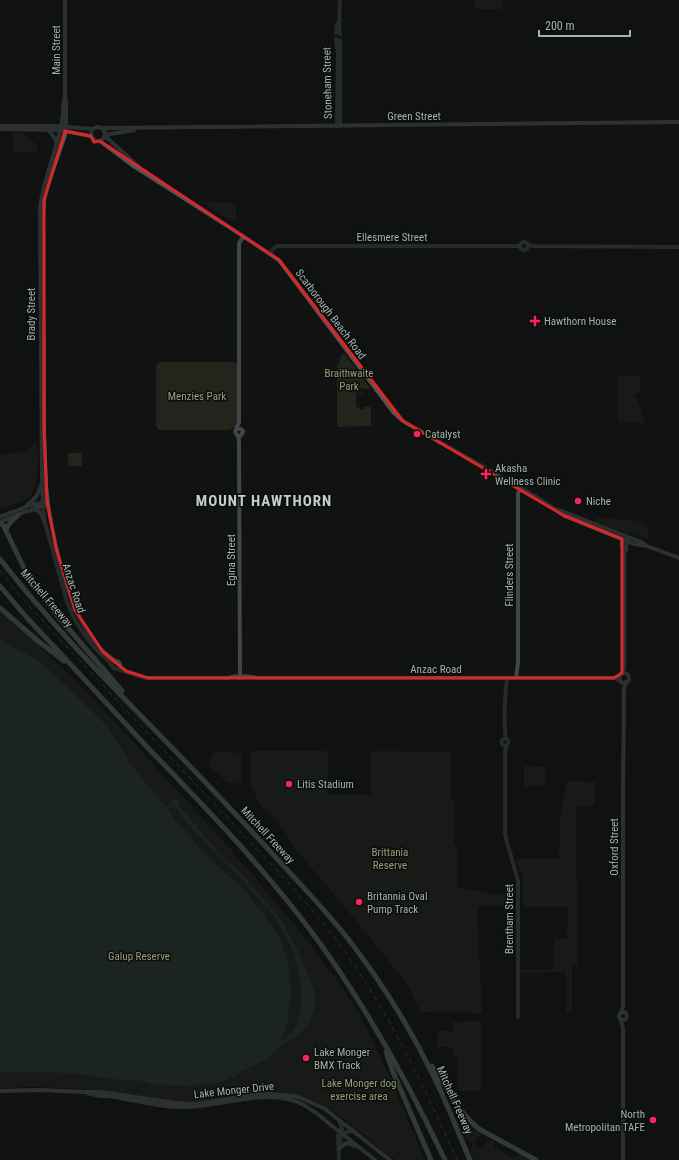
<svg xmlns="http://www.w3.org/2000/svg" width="679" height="1160" viewBox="0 0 679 1160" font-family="'Roboto Condensed',sans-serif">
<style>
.green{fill:#23251d}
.water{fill:#2a3b33;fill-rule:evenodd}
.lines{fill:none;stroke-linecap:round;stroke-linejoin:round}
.secondary{stroke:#404746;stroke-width:4}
.primary{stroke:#4e5655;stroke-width:4}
.highway{stroke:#5d6866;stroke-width:5}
.rail{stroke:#4b5251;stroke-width:1;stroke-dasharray:5 4;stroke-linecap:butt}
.marked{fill:none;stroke:#d62828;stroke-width:3;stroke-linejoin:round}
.poi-dot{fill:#f5265a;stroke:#0c0d0d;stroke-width:1.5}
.labels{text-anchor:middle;stroke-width:3;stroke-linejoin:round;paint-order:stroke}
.street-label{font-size:11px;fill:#a2b3af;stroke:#0c0d0d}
.poi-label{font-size:11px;fill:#a2b3af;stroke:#0c0d0d;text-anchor:start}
.park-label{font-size:11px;fill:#999f78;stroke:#0c0d0d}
.district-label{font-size:15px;font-weight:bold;letter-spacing:1px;fill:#c3cfcd;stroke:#0c0d0d}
</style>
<rect width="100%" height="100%" fill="#111212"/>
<path class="green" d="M475 0H502V9H475Z
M13 133C27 133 27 135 37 146V153L13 152Z
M202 202 234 203 236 206V220L233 222Z
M344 353 370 388 369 389 360 388 361 393H363V394H359V390H356V407H359L360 409H364V407H371V426L337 427V364H339L341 356Z
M161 362H229L237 363 238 365V407L236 426 229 430H160L158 429 156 426V366L158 363Z
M618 376H640V393L635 394 646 423 619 422 618 416Z
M34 443 37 445C37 458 40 488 29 497 24 502 7 506 0 509V454C12 454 27 454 34 443Z
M68 453H82V466H68Z
M597 518 640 521 646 526 650 539 617 530 595 522Z
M0 612 33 639 110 717 227 845 304 936 335 978 359 1014 387 1071 425 1160C416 1160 406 1160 397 1160 392 1159 378 1146 373 1142 351 1125 330 1106 304 1097 270 1085 228 1097 194 1102L175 1101C116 1092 60 1084 0 1088Z
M251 751H325L328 754V795H371V751L451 752V799L454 800V844H457V888L513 897V906H477L482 1013 420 1012 408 985 344 906 292 845 284 829 259 803 251 785Z
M213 752 242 753 241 784 227 782 208 764Z
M524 766 545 767 546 786H524Z
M567 781 595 782V806H576L577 921 578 966H572V1012H566V972L521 973V970H554V939H567L568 907H523V877L516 859H559L560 819Z
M481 1021V1091H461L458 1088V1058L453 1054 452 1047H437L438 1031H453V1022Z
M468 1126 482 1135 475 1140 478 1150 490 1140 494 1141V1147L513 1158 521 1154 532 1160H475L471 1153 472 1144 465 1137Z"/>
<path class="water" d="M0 640 41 662 108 727 131 765 166 807 173 803 171 801 175 799 177 800 179 803 178 805 224 859 247 879 251 886 269 906 282 922 297 949 315 992 314 1011 307 1026 295 1038 280 1046 266 1060 239 1072 235 1078 231 1077 226 1080 208 1084 204 1083 188 1086 166 1085 160 1084 154 1085 144 1081 113 1079 73 1073 0 1072ZM172 806 175 807 192 828 204 840 220 857 244 881 247 885C257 897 269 908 277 921 294 947 306 980 300 1011 298 1019 297 1027 291 1034 288 1037 284 1039 281 1041L287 1023 291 993 288 962 278 935 264 915 244 890 214 863 193 841 174 819 168 809Z"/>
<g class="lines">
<path class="secondary" d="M340 0 339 25 340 34
M336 33 337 24
M336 39 338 54 337 126
M340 40V126
M520 246a4 4 0 1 1 8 0a4 4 0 1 1-8 0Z
M528 244 532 246 679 247
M270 253 275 247 278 246H517L521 247
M238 429H241L243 431 242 434 240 436 237 435 235 432 239 422V243L244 236
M238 436 239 441 240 679
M48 505C56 553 71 633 115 661
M43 506 45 523 67 602 76 622 86 637 94 647 112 665
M112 665a4 4 0 1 1 8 0a4 4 0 1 1-8 0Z
M117 669 145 678H228C237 675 249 676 258 678H614L620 676
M516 678 518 663V494L520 488
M614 678 620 680
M501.5 742a3.5 3.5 0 1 1 7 0a3.5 3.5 0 1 1-7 0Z
M506 739C503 719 505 697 507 678
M507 745 505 751V835L518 881V1017
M339 1120 342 1129C340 1134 342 1140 339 1145
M339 1160 338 1135 341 1133 354 1131"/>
<path class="primary" d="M0 126H56L93 129
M91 134a7 7 0 1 1 14 0a7 7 0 1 1-14 0Z
M102 128 679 122
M0 129 60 130 91 136
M48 130 54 137 57 144
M105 135 134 130
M105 136 138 166
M100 141 132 165 237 232 279 260 394 413 403 421 538 498 565 516 634 544 647 546
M27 505C35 500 39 494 41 485
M28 506 45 502
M43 506 42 476 40 209C43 179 55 156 61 127 63 118 63 110 64 101L65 99V0
M34 509 40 512 45 523
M559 510 641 542 647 546 679 558
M29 511 39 507 48 505 46 486 44 431 43 216 44 200 47 187 65 135 66 126V101L65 99
M0 517 26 507
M0 522 27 511
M624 552 626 550 627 539
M622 673 624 667V552C621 548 622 540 624 535
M619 678a5 5 0 1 1 10 0a5 5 0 1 1-10 0Z
M619 1016a4 4 0 1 1 8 0a4 4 0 1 1-8 0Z
M621 1013 623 1005V797L624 689 626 682
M621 1020 623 1028V1160
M0 1091 39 1090 85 1092H101L176 1103 195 1104 259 1094H271L293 1096 301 1098 325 1109 390 1160
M87 1093 100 1096H109C134 1100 163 1108 188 1107 224 1106 264 1088 300 1103 312 1109 322 1117 332 1126 347 1137 361 1149 375 1160
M339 1149 346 1143 356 1146"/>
<path class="highway" d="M0 523 3 525 29 578 56 614 122 691
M6 531C7 524 13 520 18 515
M0 559C45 617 96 670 147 722 192 768 237 815 280 862 302 886 325 910 345 935 379 978 409 1026 433 1075 447 1103 458 1132 470 1160
M0 586 28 619C69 662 108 705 148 748 208 810 268 872 319 942 368 1010 409 1084 445 1160
M0 608 38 641 64 661
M386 1052 393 1072 431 1160
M432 1066C447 1088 458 1112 479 1129L536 1160"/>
<path class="rail" d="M0 571 19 595 51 630C112 695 173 760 234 825 277 871 322 916 357 969 397 1029 427 1094 457 1160"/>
</g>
<path d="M0 0H679V1160H0ZM65 131 91 136 94 142 100 141 279 260 403 421 563 515 622 539V673L614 678H148L126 671 103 652 75 610 56 548 47 502 44 431V200Z" fill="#111212" fill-opacity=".55" fill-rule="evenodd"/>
<path class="marked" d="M65 131 91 136 94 142 100 141 279 260 403 421 563 515 622 539V673L614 678H148L126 671 103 652 75 610 56 548 47 502 44 431V200Z"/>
<g class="poi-dot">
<path d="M533 315h4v4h4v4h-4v4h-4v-4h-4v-4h4z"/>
<circle cx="417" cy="434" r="4"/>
<path d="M484 468h4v4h4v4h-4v4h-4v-4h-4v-4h4z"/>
<circle cx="578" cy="501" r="4"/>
<circle cx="289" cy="784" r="4"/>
<circle cx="359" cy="902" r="4"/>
<circle cx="306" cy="1058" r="4"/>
<circle cx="653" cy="1120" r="4"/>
</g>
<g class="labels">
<g class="street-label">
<text transform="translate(56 50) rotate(-90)" y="4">Main Street</text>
<text transform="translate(327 83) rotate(-91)" y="4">Stoneham Street</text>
<text x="414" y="120">Green Street</text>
<text x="392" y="241">Ellesmere Street</text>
<text transform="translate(31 314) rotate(-90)" y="4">Brady Street</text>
<text transform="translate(331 314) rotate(53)" y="4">Scarborough Beach Road</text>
<text transform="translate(231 560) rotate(-90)" y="4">Egina Street</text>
<text transform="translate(509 575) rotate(-90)" y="4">Flinders Street</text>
<text transform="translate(74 588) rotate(72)" y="4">Anzac Road</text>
<text transform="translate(47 598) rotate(49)" y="4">Mitchell Freeway</text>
<text x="436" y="673">Anzac Road</text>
<text transform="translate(268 835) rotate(47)" y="4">Mitchell Freeway</text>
<text transform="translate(614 847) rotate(-90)" y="4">Oxford Street</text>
<text transform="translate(509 919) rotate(-90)" y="4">Brentham Street</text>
<text transform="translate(234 1090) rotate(-6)" y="4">Lake Monger Drive</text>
<text transform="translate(455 1100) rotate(66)" y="4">Mitchell Freeway</text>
</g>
<g class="poi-label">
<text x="544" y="325">Hawthorn House</text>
<text x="425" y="438">Catalyst</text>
<text x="495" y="472">Akasha<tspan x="495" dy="13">Wellness Clinic</tspan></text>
<text x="586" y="505">Niche</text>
<text x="297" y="788">Litis Stadium</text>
<text x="367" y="900">Britannia Oval<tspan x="367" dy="13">Pump Track</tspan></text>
<text x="314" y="1056">Lake Monger<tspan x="314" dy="13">BMX Track</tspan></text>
<text x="645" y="1118" text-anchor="end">North<tspan x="645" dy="13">Metropolitan TAFE</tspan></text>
</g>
<g class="park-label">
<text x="349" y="377">Braithwaite<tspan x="349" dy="13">Park</tspan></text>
<text x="197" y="400">Menzies Park</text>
<text x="390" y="856">Brittania<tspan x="390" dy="13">Reserve</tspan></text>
<text x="139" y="960">Galup Reserve</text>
<text x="359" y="1087">Lake Monger dog<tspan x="359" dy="13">exercise area</tspan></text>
</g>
<g class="district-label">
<text x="264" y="506">MOUNT HAWTHORN</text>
</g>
</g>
<path d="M539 30v6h91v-6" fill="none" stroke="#a2b3af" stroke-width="2"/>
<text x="545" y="30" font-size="12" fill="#a2b3af" stroke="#0c0d0d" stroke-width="3" paint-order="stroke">200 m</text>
</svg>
